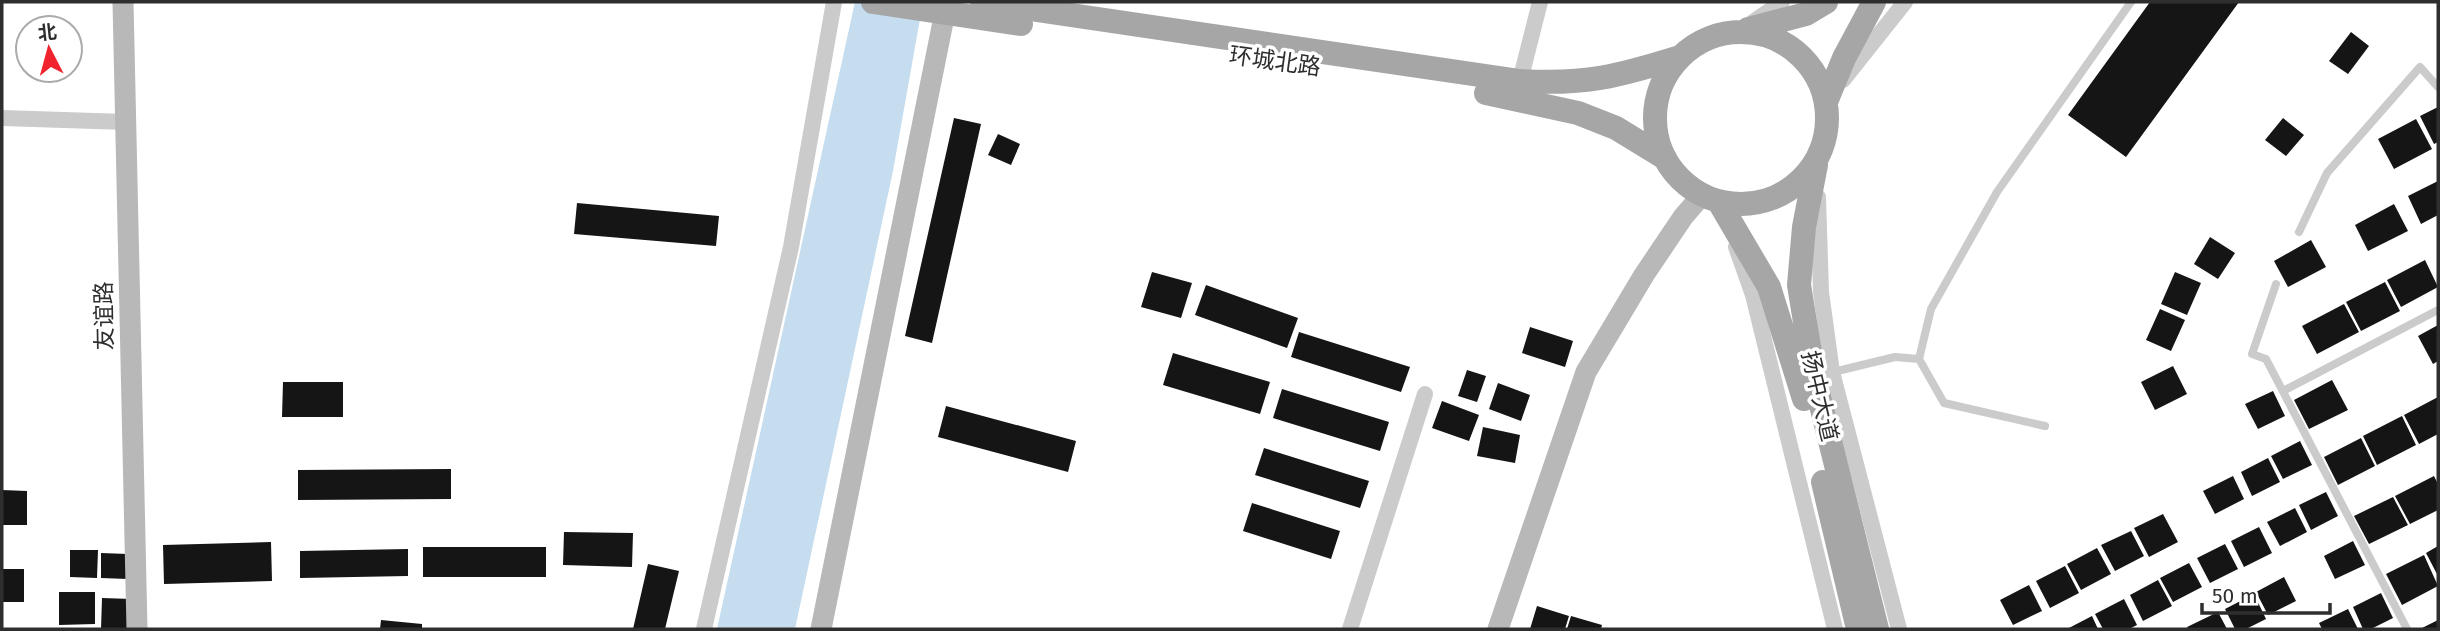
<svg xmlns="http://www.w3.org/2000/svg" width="2440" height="631" viewBox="0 0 2440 631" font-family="'Fira Sans','Noto Sans SC',sans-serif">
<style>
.water{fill:#c5ddee}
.building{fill:#151515}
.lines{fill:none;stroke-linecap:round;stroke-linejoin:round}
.lane{stroke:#cbcbcb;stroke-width:8}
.street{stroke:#cbcbcb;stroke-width:16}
.secondary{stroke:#b8b8b8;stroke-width:21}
.primary{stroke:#a6a6a6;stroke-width:24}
.primary-bridge{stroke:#a6a6a6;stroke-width:24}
.labels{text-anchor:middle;stroke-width:7;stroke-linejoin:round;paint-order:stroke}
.street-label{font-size:23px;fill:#2e2e2e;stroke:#fff}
</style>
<rect width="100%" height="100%" fill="#fff"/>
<path class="water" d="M855 2H923L893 171 795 629H717Z"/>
<path class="building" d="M2150 2H2239L2126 157 2068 115Z
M2351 32 2369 46 2348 74 2329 61Z
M2438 107V142L2434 144 2420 116Z
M954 118 981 124 932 343 905 336Z
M2283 118 2304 135 2286 156 2265 140Z
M2416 119 2432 149 2394 169 2378 139Z
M998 134 1020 144 1011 165 988 155Z
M2438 181V215L2421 224 2408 196Z
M577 203 719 216 716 246 574 234Z
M2394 204 2408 231 2368 251 2355 225Z
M2210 237 2235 253 2218 279 2194 264Z
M2311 240 2326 267 2288 287 2274 261Z
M2425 260 2438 287 2401 307 2387 280Z
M1152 272 1192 283 1181 318 1141 307Z
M2175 272 2201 283 2187 315 2161 304Z
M2385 282 2400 311 2361 331 2346 302Z
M1206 285 1298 318 1287 348 1195 315Z
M2344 304 2359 332 2317 354 2302 326Z
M2160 309 2185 320 2171 351 2146 340Z
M2438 325V361L2433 364 2418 336Z
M1530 327 1573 341 1565 367 1522 353Z
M1299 332 1410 367 1401 392 1291 357Z
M1173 353 1270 382 1260 414 1163 385Z
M2173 366 2187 394 2155 410 2141 382Z
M1467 370 1486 376 1477 402 1458 396Z
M2332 380 2348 410 2309 429 2294 400Z
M283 382H343V417H282Z
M1498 383 1530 395 1521 421 1489 409Z
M1282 389 1389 422 1380 451 1273 418Z
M2273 391 2285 416 2258 429 2245 404Z
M2438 397V434L2419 444 2404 415Z
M1442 401 1479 415 1469 441 1432 428Z
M946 406 1076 441 1068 472 938 437Z
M2402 416 2416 445 2377 465 2363 436Z
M1483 427 1520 435 1515 463 1477 456Z
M2361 438 2375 466 2338 485 2324 457Z
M2300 441 2312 465 2283 479 2271 456Z
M1264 448 1369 481 1360 508 1255 475Z
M2268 458 2280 482 2252 496 2241 472Z
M451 469V499L298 500V470Z
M2233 476 2244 499 2215 514 2203 491Z
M2434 476 2438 484V510L2410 524 2395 496Z
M2 490 27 491V525H2Z
M2326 492 2338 516 2311 530 2299 505Z
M2393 497 2408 525 2369 544 2354 516Z
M1252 503 1340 531 1331 559 1243 531Z
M2295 508 2307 532 2280 546 2267 522Z
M2163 514 2178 542 2149 557 2134 528Z
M2259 527 2272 553 2244 567 2231 541Z
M2131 531 2144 556 2115 571 2101 545Z
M564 532 633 533 632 567 563 565Z
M2353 541 2365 565 2335 579 2324 556Z
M271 542 272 581 164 584 163 545Z
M2225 544 2238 569 2210 583 2197 558Z
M2438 546V576L2426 553Z
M423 547H546V577H423Z
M2097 548 2111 574 2081 590 2067 564Z
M408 549V576L300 578V551Z
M70 550H98L97 578 70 577Z
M101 553 128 554V579L101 578Z
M2424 555 2438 586 2402 605 2386 574Z
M2189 563 2202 587 2173 602 2160 578Z
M648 564 679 571 665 629H633Z
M2065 566 2079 593 2050 608 2036 581Z
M2 569H24V602H2Z
M2284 577 2296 601 2268 615 2256 592Z
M2158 580 2172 606 2143 621 2130 595Z
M2029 585 2042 611 2013 625 2000 600Z
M59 592H95V624L59 625Z
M2381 593 2393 618 2371 629H2363L2353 607Z
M2254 594 2266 619 2246 629H2235L2225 609Z
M102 598 132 599 131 629H101Z
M2124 599 2137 625 2129 629H2103L2095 614Z
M1537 606 1569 616 1565 629H1530Z
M2348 609 2358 629H2322L2319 623Z
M2218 612 2227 629H2188L2187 627Z
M1571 616 1602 625 1601 629H1567Z
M2092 616 2098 629H2067Z
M381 620 422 624V629H380Z
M2438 620V629H2420Z"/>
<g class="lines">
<path class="lane" d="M2299 232 2327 173 2420 67 2438 87
M2276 284 2252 354 2266 359 2407 629
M1829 373 1895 357 1919 359
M2283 391 2438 310
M2045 426 1944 403 1919 359 1931 309 1997 192 2131 2"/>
<path class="street" d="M1753 22 1782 2
M1843 80 1905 2
M1520 81 1540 2
M2 118 126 122
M1818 197 1821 292 1832 372 1899 629
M1736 247 1753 295 1835 629
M704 629 791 247 834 2
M1350 629 1425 394"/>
<path class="secondary" d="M123 2 137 629
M821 629 947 2
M1498 629 1586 372 1644 275 1683 217 1702 195"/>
<path class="primary" d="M982 2 1520 81C1586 85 1619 76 1680 57
M1748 29 1806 14 1826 2
M1655 118a86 86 0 1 1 172 0a86 86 0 1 1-172 0Z
M1486 93 1578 113 1616 128 1665 158
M1826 102 1844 58 1874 2
M1816 165 1804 227 1799 285 1814 377 1877 629
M1719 202 1769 287 1804 399
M1823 482 1858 629"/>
<path class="primary-bridge" d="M873 2 1021 24"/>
</g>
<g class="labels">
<g class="street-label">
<text transform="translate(1275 61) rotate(8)" y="8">环城北路</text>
<text transform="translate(104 316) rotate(-91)" y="8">友谊路</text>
<text transform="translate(1820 396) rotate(77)" y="8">扬中大道</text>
</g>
</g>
<rect width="2440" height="631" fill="none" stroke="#2e2e2e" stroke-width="7"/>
<g transform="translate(49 49) rotate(354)"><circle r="33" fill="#ffffff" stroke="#ababab" stroke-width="2"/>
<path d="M0-5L12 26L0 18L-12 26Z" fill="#f1232e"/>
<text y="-10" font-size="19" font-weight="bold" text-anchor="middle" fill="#2e2e2e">北</text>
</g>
<path d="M2202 603v10h128v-10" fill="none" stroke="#2e2e2e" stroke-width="3.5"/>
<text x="2212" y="603" font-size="21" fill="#2e2e2e" stroke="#ffffff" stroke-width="5" paint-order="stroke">50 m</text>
</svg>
